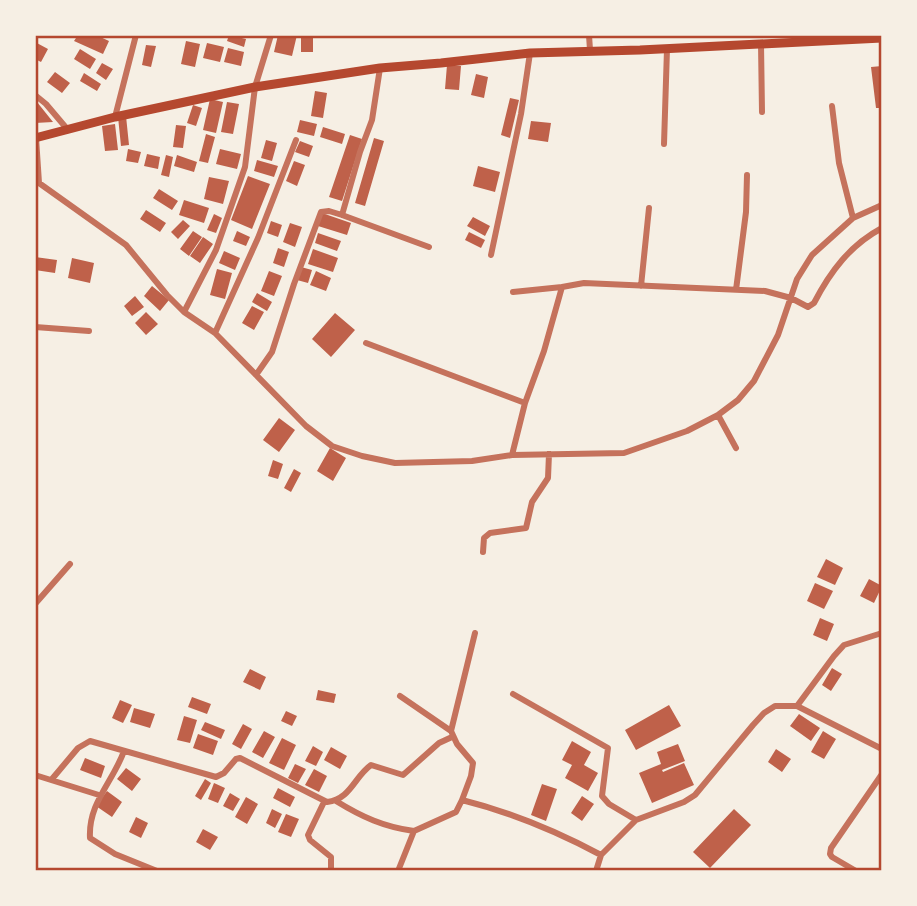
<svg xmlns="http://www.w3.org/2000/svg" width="917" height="906" viewBox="0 0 917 906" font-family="Literata,serif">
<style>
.building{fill:#bf614a}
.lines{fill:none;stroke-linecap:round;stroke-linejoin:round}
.minor{stroke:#c5725c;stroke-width:6}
.secondary{stroke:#b5482f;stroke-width:9}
.neatline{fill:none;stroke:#b5482f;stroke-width:2.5}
</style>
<rect width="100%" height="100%" fill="#f6efe4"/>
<path class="building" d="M78 35H96L109 41 103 54 74 41Z
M229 35 246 39 244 47 227 41Z
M278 35H297L292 56 274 52Z
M313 35V52H301V36Z
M186 41 200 44 195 67 181 64Z
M35 42 48 49 41 62 35 59Z
M207 43 224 47 220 62 203 58Z
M146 45 156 46 151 67 142 65Z
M228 48 244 52 241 66 224 62Z
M80 49 96 59 90 69 74 59Z
M102 63 113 69 106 80 96 73Z
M447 65 461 66 459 90 445 89Z
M882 66V108H876L871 67Z
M55 72 70 83 62 93 47 82Z
M84 73 101 84 97 91 80 81Z
M476 74 488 77 484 98 471 95Z
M315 91 327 93 323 118 311 116Z
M510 98 519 100 510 138 501 135Z
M210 99 223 102 216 133 203 130Z
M35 102H37L53 122 35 123Z
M227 102 239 104 233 134 221 132Z
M193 105 202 108 196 126 187 123Z
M126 116 129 145 121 146 118 117Z
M300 120 317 124 314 136 297 132Z
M531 121 551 123 548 142 528 139Z
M115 124 118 150 105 151 102 126Z
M176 125 186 126 183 148 173 147Z
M323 127 345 134 342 144 320 137Z
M206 134 215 137 208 163 199 161Z
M350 135 362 139 342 201 329 197Z
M374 138 384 141 365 206 355 203Z
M266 140 277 143 272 161 261 158Z
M300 141 313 146 309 157 295 152Z
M128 149 141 152 138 163 126 161Z
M220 149 241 154 237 169 216 164Z
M147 154 160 157 158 169 144 166Z
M166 155 173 157 169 177 161 175Z
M177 155 197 162 194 172 174 166Z
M257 160 278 166 274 177 254 171Z
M294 161 305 165 297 186 286 181Z
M478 166 500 172 495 192 473 186Z
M248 176 270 184 252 229 231 220Z
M209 177 229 181 223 204 204 199Z
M159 189 178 201 172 210 153 198Z
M184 200 209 208 204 223 179 215Z
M146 210 166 223 160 232 140 219Z
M322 213 351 223 347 235 318 226Z
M214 214 222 218 216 233 207 230Z
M473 217 490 226 485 236 467 226Z
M183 220 190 226 178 239 171 232Z
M271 221 282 225 278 237 267 233Z
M290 223 302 227 295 247 283 242Z
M193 231 202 237 189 256 180 249Z
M237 231 250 237 246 246 233 241Z
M469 232 485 240 481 248 465 240Z
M318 233 341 241 337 251 315 243Z
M203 237 213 244 200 263 190 256Z
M278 248 289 252 284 267 273 263Z
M313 249 338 258 333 272 308 264Z
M224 251 240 258 235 270 219 263Z
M35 257 57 260 55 273 35 270Z
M72 258 94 263 90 283 68 278Z
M301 267 312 270 308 283 297 280Z
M217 269 232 273 225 299 210 295Z
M269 271 282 276 274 296 261 291Z
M316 271 331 278 326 291 310 285Z
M152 286 169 300 160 311 144 296Z
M257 293 272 302 267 311 252 302Z
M135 296 144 307 132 316 124 306Z
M252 306 264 312 254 330 242 323Z
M146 312 158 324 146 335 135 323Z
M335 313 355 330 331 357 312 339Z
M279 418 295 430 279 452 263 440Z
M330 448 346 458 333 481 317 471Z
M273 460 283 464 278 479 268 476Z
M294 469 301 473 291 492 284 488Z
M826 559 843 568 835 585 817 577Z
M869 579 882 586 874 603 860 596Z
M815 583 833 591 824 609 807 601Z
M820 618 834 624 827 641 813 635Z
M832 668 842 674 831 691 822 685Z
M250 669 266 677 260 690 243 682Z
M318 690 336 694 334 703 316 700Z
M192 697 211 704 207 714 188 707Z
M120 700 132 705 123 723 112 718Z
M669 705 681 726 636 750 625 730Z
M134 708 155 714 150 728 130 722Z
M286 711 297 716 292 726 281 721Z
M799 714 820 728 811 741 790 726Z
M184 716 197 720 190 743 177 740Z
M205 722 225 730 221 739 201 730Z
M243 724 252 729 241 749 232 744Z
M264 731 275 737 263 758 252 752Z
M823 731 836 739 824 759 811 752Z
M198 734 218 741 213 755 193 748Z
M282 738 296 745 284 770 269 763Z
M572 741 591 752 584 765 598 773 588 791 565 778 572 765 562 760Z
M678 744 685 761 662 770 663 772 684 763 694 785 652 803 639 773 661 764 657 752Z
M313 746 323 752 316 766 305 761Z
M331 747 347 756 340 769 324 760Z
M776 749 791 759 782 772 768 762Z
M85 758 105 766 101 778 80 770Z
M295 764 306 769 298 783 288 778Z
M126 768 141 779 132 791 117 779Z
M314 769 327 776 319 792 305 785Z
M205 779 211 783 201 800 195 796Z
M214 783 225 788 218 803 208 799Z
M542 784 557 789 546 821 531 815Z
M278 788 295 797 290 807 273 798Z
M107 791 122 802 112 817 96 806Z
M230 793 240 799 233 811 223 806Z
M582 796 594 804 582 821 571 813Z
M246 797 258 804 247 824 235 817Z
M272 809 282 814 275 828 266 823Z
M734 809 751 825 710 868 693 852Z
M286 814 299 819 291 837 278 832Z
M136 817 148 823 141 838 129 832Z
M203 829 218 837 210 850 196 842Z"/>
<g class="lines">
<path class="minor" d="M589 35 590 50
M761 44 762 112
M35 95 46 104 68 130
M832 106 839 163 853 218
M115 117 136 35
M36 138 39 183 126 245 167 295 184 312 215 333 306 426 332 446 362 456 395 463 472 461 512 455 624 453 687 431 718 415 738 400 754 381 778 335 797 279 812 255 853 218 882 205
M664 144 667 49
M342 215 360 152 372 120 380 68
M491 255 521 114 530 53
M641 286 649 208
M736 290 746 212 747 175
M513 292 562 287
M184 312 216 250 245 167 255 87 271 35
M35 327 89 331
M215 333 258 238 296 140
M366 343 525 403 512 455
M256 375 272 352 294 284 321 212 329 211 342 215 429 247
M525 403 544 351 562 287 584 283 765 291 791 298 808 307 814 303C830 272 850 245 882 228
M718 415 736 448
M483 552 484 538 490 533 526 528 532 502 548 478 549 454
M35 604 70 564
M513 694 608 748 602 796 609 804 636 820
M400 696 451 731
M797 706 834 656 844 645 882 633
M124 751C113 782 88 803 90 838L115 854 157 871
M35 775 99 795
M52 779 78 748 90 741 216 777 224 773 236 759 240 758 327 802C351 799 354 777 371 765L403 775 439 743 452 737
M462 800 471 776 473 763 457 744 451 731 475 633
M336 801C362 817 384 827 414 831
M324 802 308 835 310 840 331 857V871
M398 871 414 831 456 812 462 800C510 812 558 832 601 855
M596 871 601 855 636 820 684 802 695 795 753 725 764 713 775 706H797L882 749
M856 871 832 857 830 854 831 848 882 774"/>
<path class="secondary" d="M35 138 115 117 255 87 380 68 441 63 530 53 640 50 882 38"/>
</g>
<rect width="917" height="906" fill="none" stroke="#f6efe4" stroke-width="74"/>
<rect x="37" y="37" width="843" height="832" class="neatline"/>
</svg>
